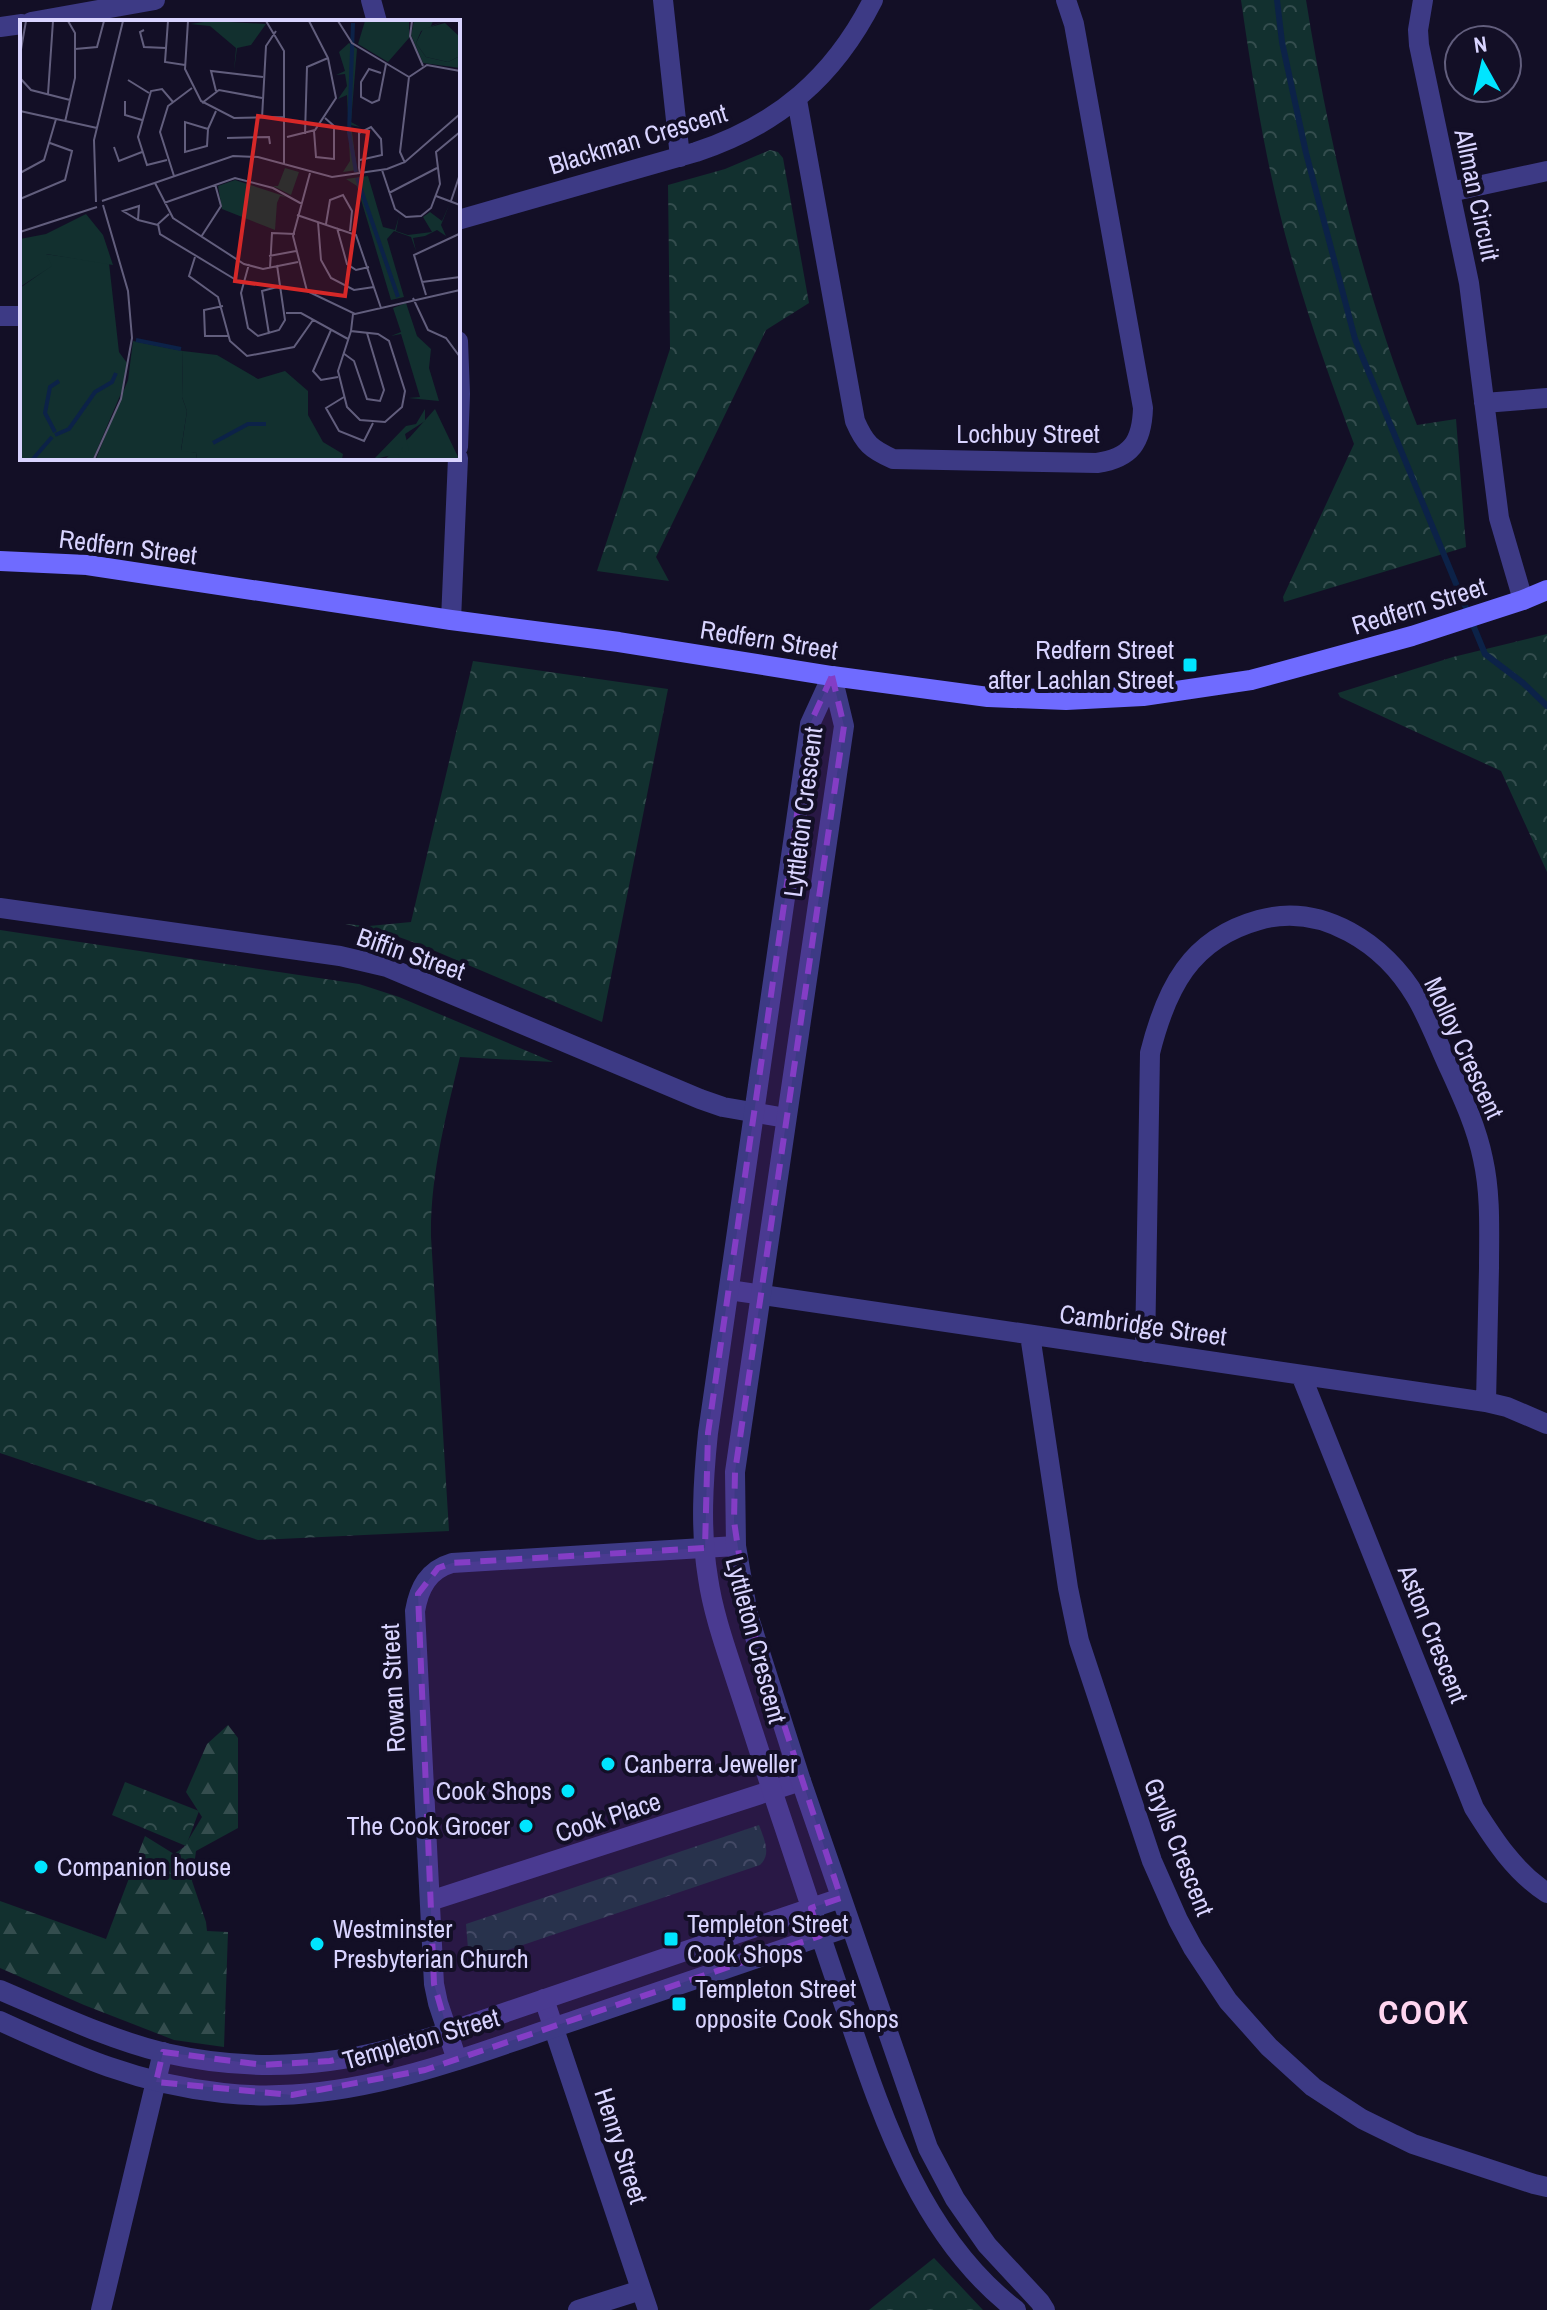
<svg xmlns="http://www.w3.org/2000/svg" width="1547" height="2310" viewBox="0 0 1547 2310" font-family="'Archivo Narrow',sans-serif">
<style>
.forest{fill:url(#forest-firs)}
.park{fill:url(#park-crowns)}
.lines{fill:none;stroke-linecap:round;stroke-linejoin:round}
.stream{stroke:#0c2248;stroke-width:6}
.minor{stroke:#3d3a85;stroke-width:20}
.tertiary{stroke:#3d3a85;stroke-width:20}
.secondary{stroke:#6f6bff;stroke-width:20}
.marked{fill:#843dc5;fill-opacity:0.2;stroke:#843dc5;stroke-width:6;stroke-dasharray:16 10;stroke-linejoin:round}
.poi-dot{fill:#00e5ff;stroke:#130f26;stroke-width:3}
.labels{text-anchor:middle;stroke-width:8;stroke-linejoin:round;paint-order:stroke}
.street-label{font-size:26px;fill:#d9d4ff;stroke:#130f26}
.poi-label{font-size:26px;fill:#d9d4ff;stroke:#130f26;text-anchor:start}
.district-label{font-size:34px;font-weight:bold;letter-spacing:2px;fill:#ffd6f0;stroke:#130f26}
.inset-river{fill:none;stroke:#0c2248;stroke-width:4}
.inset-road{fill:none;stroke:#625e7d;stroke-width:2}
.view{fill:#d62828;fill-opacity:0.15;stroke:#d62828;stroke-width:4}
.inset-edge{fill:none;stroke:#d9d4ff;stroke-width:4}
</style>
<defs>
<pattern id="forest-firs" width="22" height="20" patternUnits="userSpaceOnUse" patternTransform="scale(2)"><rect width="22" height="20" fill="#12302f"/><path d="M5 1l3.5 6h-7zM16 11l3.5 6h-7z" fill="#344d4e"/></pattern>
<pattern id="park-crowns" width="20" height="18" patternUnits="userSpaceOnUse" patternTransform="scale(2)"><rect width="20" height="18" fill="#12302f"/><path d="M2 6a3 3 0 1 1 6 0M12 15a3 3 0 1 1 6 0" fill="none" stroke="#344d4e"/></pattern>
</defs>
<rect width="100%" height="100%" fill="#130f26"/>
<path class="forest" d="M228 1725 238 1738V1828L196 1851 192 1881 206 1922 207 1931 228 1932 224 2047 174 2040 84 2005 0 1968V1901L106 1939 145 1836 174 1854 184 1847 202 1817 186 1792 207 1744Z"/>
<path class="park" d="M1241 0H1306C1330 148 1362 286 1417 425L1456 419 1466 547 1284 602 1283 597 1354 444C1333 387 1312 329 1295 270 1269 182 1254 91 1241 0Z
M770 150 778 152 783 158 809 303 766 330 656 557 669 581 597 571 670 349 668 185 725 169Z
M1547 634V872L1501 771 1340 697 1338 693 1453 657Z
M473 661 668 689 602 1022 421 945 396 936 345 924 369 926 411 922Z
M0 930 359 984 399 997 553 1062 460 1057C446 1116 430 1176 431 1237L449 1531 258 1540 0 1453Z
M125 1782 199 1811 186 1846 112 1815Z
M759 1825C764 1839 772 1854 760 1865L484 1958 474 1956 468 1949 466 1924Z
M934 2258 983 2310H869Z"/>
<g class="lines">
<path class="stream" d="M1277 0 1282 42 1306 153 1355 339 1485 654 1523 683 1547 706"/>
<path class="minor" d="M663 0 680 157
M1423 0 1418 30 1419 45 1469 283 1499 518 1523 600
M31 22 155 0
M0 27 22 24
M797 100 855 421C865 444 871 449 893 459L1097 463C1131 458 1142 442 1143 408L1074 24 1066 0
M1450 192 1547 171
M458 220 696 152C778 125 834 77 873 0
M0 316H22
M1484 403 1547 398
M0 908 340 956 387 967 700 1099 723 1107 786 1118
M729 1290 1486 1402 1507 1407 1547 1424
M1030 1335 1068 1588 1079 1641 1152 1861 1178 1920 1193 1948 1228 2001 1269 2047 1313 2087 1362 2119 1413 2144 1534 2184 1547 2187
M1145 1352 1150 1053C1166 989 1190 939 1259 920 1322 902 1385 944 1416 997 1428 1017 1437 1041 1447 1063 1461 1094 1476 1125 1483 1159 1491 1195 1489 1232 1489 1268 1488 1313 1487 1357 1486 1402
M1301 1375 1474 1808C1494 1840 1515 1872 1547 1893
M430 1901 801 1781
M544 1999 648 2310
M457 2060 438 2003 434 1984 415 1611C419 1588 428 1570 452 1563L736 1546
M101 2310 163 2052
M578 2310 641 2290"/>
<path class="tertiary" d="M371 0 377 22
M458 341 460 394 458 447
M451 620 458 458
M832 676 810 724 708 1433C703 1481 700 1530 708 1578 713 1613 726 1649 737 1683 753 1731 768 1779 784 1826 805 1889 826 1953 848 2016 884 2122 923 2239 1016 2310
M832 676 844 726 735 1472 736 1546 748 1615 801 1781 928 2148 955 2199 987 2245 1040 2302 1045 2310
M0 1990C54 2013 108 2039 165 2053 218 2065 276 2068 329 2061 370 2056 409 2044 448 2032L841 1898
M0 2021C76 2056 139 2084 223 2093 346 2107 462 2058 576 2020 667 1988 759 1957 851 1926"/>
<path class="secondary" d="M0 561 87 565 451 620 619 642 832 676 988 697 1066 700 1143 696 1251 680 1412 636 1523 600 1547 590"/>
</g>
<path class="marked" d="M832 676 844 726 735 1472 734 1521 748 1615 841 1898 811 1908 820 1936 425 2070 292 2095 156 2082 163 2052 263 2065 330 2061 448 2032 434 1984 418 1594 438 1568 452 1563 705 1548 708 1433 810 724Z"/>
<g class="poi-dot">
<rect x="1182" y="657" width="16" height="16" rx="4"/>
<circle cx="608" cy="1764" r="8"/>
<circle cx="568" cy="1791" r="8"/>
<circle cx="526" cy="1826" r="8"/>
<circle cx="41" cy="1867" r="8"/>
<rect x="663" y="1931" width="16" height="16" rx="4"/>
<circle cx="317" cy="1944" r="8"/>
<rect x="671" y="1996" width="16" height="16" rx="4"/>
</g>
<g class="labels">
<g class="street-label">
<text transform="translate(638 139) rotate(-17)" y="9">Blackman Crescent</text>
<text transform="translate(1477 195) rotate(78)" y="9">Allman Circuit</text>
<text x="1028" y="443">Lochbuy Street</text>
<text transform="translate(128 547) rotate(7)" y="9">Redfern Street</text>
<text transform="translate(1419 606) rotate(-17)" y="9">Redfern Street</text>
<text transform="translate(769 640) rotate(9)" y="9">Redfern Street</text>
<text transform="translate(803 812) rotate(-83)" y="9">Lyttleton Crescent</text>
<text transform="translate(411 954) rotate(19)" y="9">Biffin Street</text>
<text transform="translate(1464 1048) rotate(65)" y="9">Molloy Crescent</text>
<text transform="translate(1143 1325) rotate(8)" y="9">Cambridge Street</text>
<text transform="translate(1433 1634) rotate(68)" y="9">Aston Crescent</text>
<text transform="translate(756 1640) rotate(75)" y="9">Lyttleton Crescent</text>
<text transform="translate(393 1688) rotate(-93)" y="9">Rowan Street</text>
<text transform="translate(608 1817) rotate(-18)" y="9">Cook Place</text>
<text transform="translate(1179 1847) rotate(68)" y="9">Grylls Crescent</text>
<text transform="translate(421 2039) rotate(-16)" y="9">Templeton Street</text>
<text transform="translate(621 2146) rotate(72)" y="9">Henry Street</text>
</g>
<g class="poi-label">
<text x="1174" y="659" text-anchor="end">Redfern Street<tspan x="1174" dy="30">after Lachlan Street</tspan></text>
<text x="624" y="1773">Canberra Jeweller</text>
<text x="552" y="1800" text-anchor="end">Cook Shops</text>
<text x="510" y="1835" text-anchor="end">The Cook Grocer</text>
<text x="57" y="1876">Companion house</text>
<text x="687" y="1933">Templeton Street<tspan x="687" dy="30">Cook Shops</tspan></text>
<text x="333" y="1938">Westminster<tspan x="333" dy="30">Presbyterian Church</tspan></text>
<text x="695" y="1998">Templeton Street<tspan x="695" dy="30">opposite Cook Shops</tspan></text>
</g>
<g class="district-label">
<text x="1424" y="2024">COOK</text>
</g>
</g>
<g transform="translate(20 20)">
<rect width="440" height="440" fill="#130f26"/>
<path d="M394 1H413L411 6 425 1 401 11 396 23 406 37 428 42 440 36V48L403 43 391 15ZM25 234 89 243 99 332 107 343 102 371 73 439H0V268L31 246ZM113 321 163 331 162 377 167 391 161 430 177 433 176 439H76L108 360ZM415 389 439 439H365L390 417Z" fill="#12302f"/>
<path d="M405 389V401L385 414 389 430 383 432 382 427 379 439 378 434 354 439 386 406 396 404Z" fill="#12302f"/>
<path d="M191 1 246 4 231 25 217 28 214 51 216 28 190 6 170 4ZM345 1H389V18L368 42 338 24ZM425 3 440 17V36L428 42 406 37 396 23 403 9ZM329 23 337 29 331 102 340 107 331 105 337 150 323 152 330 141 327 75 318 79 327 66 325 54 316 55 325 51 319 32ZM265 148 279 152 271 175 253 166H258ZM348 156 363 207 375 210 379 196 376 211 388 215 412 212 403 197 410 192 422 201 430 183 421 205 426 216 417 210 405 216 393 218 396 231 391 217 374 211 367 219 384 277 371 280 337 166 326 159ZM215 160 267 177 260 176 257 183 255 210 202 189 198 166ZM66 194 83 215 93 245 26 234 32 246 0 267V219L26 214ZM386 283 397 316 411 329 409 348 419 381 388 378 400 377 381 314 371 316 381 312 373 288ZM163 331 197 335 238 359 265 351 288 371V395L303 422 323 434 322 439H176L177 433 161 431 167 391 162 377Z" fill="#12302f"/>
<path class="inset-river" d="M333 3 329 112 336 152M337 158 378 277M116 320 161 329M35 412 25 393 30 367 39 361M35 415 49 409 75 372 92 362 96 353M193 423 228 404H246M13 439 32 417"/>
<path class="inset-road" d="M148 1 145 42 165 45M168 1 165 49 181 81 214 98 264 97M246 1 264 31V144M318 1 332 23 389 57M392 1 390 16 403 46M124 10 120 12 124 27 146 28M55 29 77 27 84 1M0 35 6 1M361 53 349 49 341 62V77L352 83 359 80 366 44M0 58 11 70 50 80M108 60 129 73M196 71 191 51 243 57M28 74 33 1M105 81V95L122 100M182 83 199 70 242 78M0 91 77 108M242 98 246 26 256 11M45 102 55 58V13L48 1M188 109 187 126 165 132V102L188 109 196 91M294 111 296 137 314 139V106L305 98M285 114 287 47 308 38M267 117 295 110 316 78 308 38 289 1M207 118 249 117 250 124M94 127 99 141 122 132M147 140 127 145 118 117 131 71 142 69 153 82M340 140 362 135 361 119 351 107 339 113V148L340 153M385 143 380 132 389 57 407 45 440 51M362 150 375 189 386 197 401 196 411 188 420 164 416 132 440 112M0 153 24 140 36 99M290 153 273 216 287 271 335 294 440 270M154 156 140 112 148 86 172 68M135 163 153 198 224 244 243 249 278 242M369 173 417 148M416 176 440 185M0 179 45 160 52 131 30 123M82 181 213 136 238 137 312 157 367 149 385 142 440 94M431 181 440 154M76 182 74 120 103 1M144 183 215 158 253 168 282 184M149 194 138 204 140 214 221 263M277 195 336 215 361 288M118 200 103 191 119 186 118 200 138 205M298 202 301 240 311 258 334 270 354 267M306 204 310 180 323 175 332 191 330 211M317 208 327 244 336 250 349 247M0 212 77 187M181 217 201 186 195 164M249 236 276 231M175 237 169 256 198 277 210 321 227 336 274 327 293 300M229 244 221 273 228 308 238 316 259 310 265 300 257 245M250 248 252 213 275 214M402 262 440 257M406 275 394 235 439 214M393 278 408 310 426 318 440 337M203 286 184 290 185 316H208M266 293H281L328 319M311 310 293 351 301 360 318 357M331 311 318 351 327 387 340 400 365 402 382 387 385 371 369 321 358 314 331 311 333 294M249 314 242 271 261 266M323 333 334 341 347 379 360 381 364 370 347 313M324 377 306 388 319 411 344 421 353 403M74 439 101 379 112 318 108 271 83 185"/>
<path class="view" d="M238 96 348 112 325 276 215 261Z"/>
<rect width="440" height="440" class="inset-edge"/>
</g>
<g transform="translate(1483 64) rotate(352)"><circle r="38" fill="#130f26" stroke="#625e7d" stroke-width="2"/>
<path d="M0-6L14 30L0 20L-14 30Z" fill="#00e5ff"/>
<text y="-12" font-size="22" font-weight="bold" text-anchor="middle" fill="#d9d4ff">N</text>
</g>
</svg>
